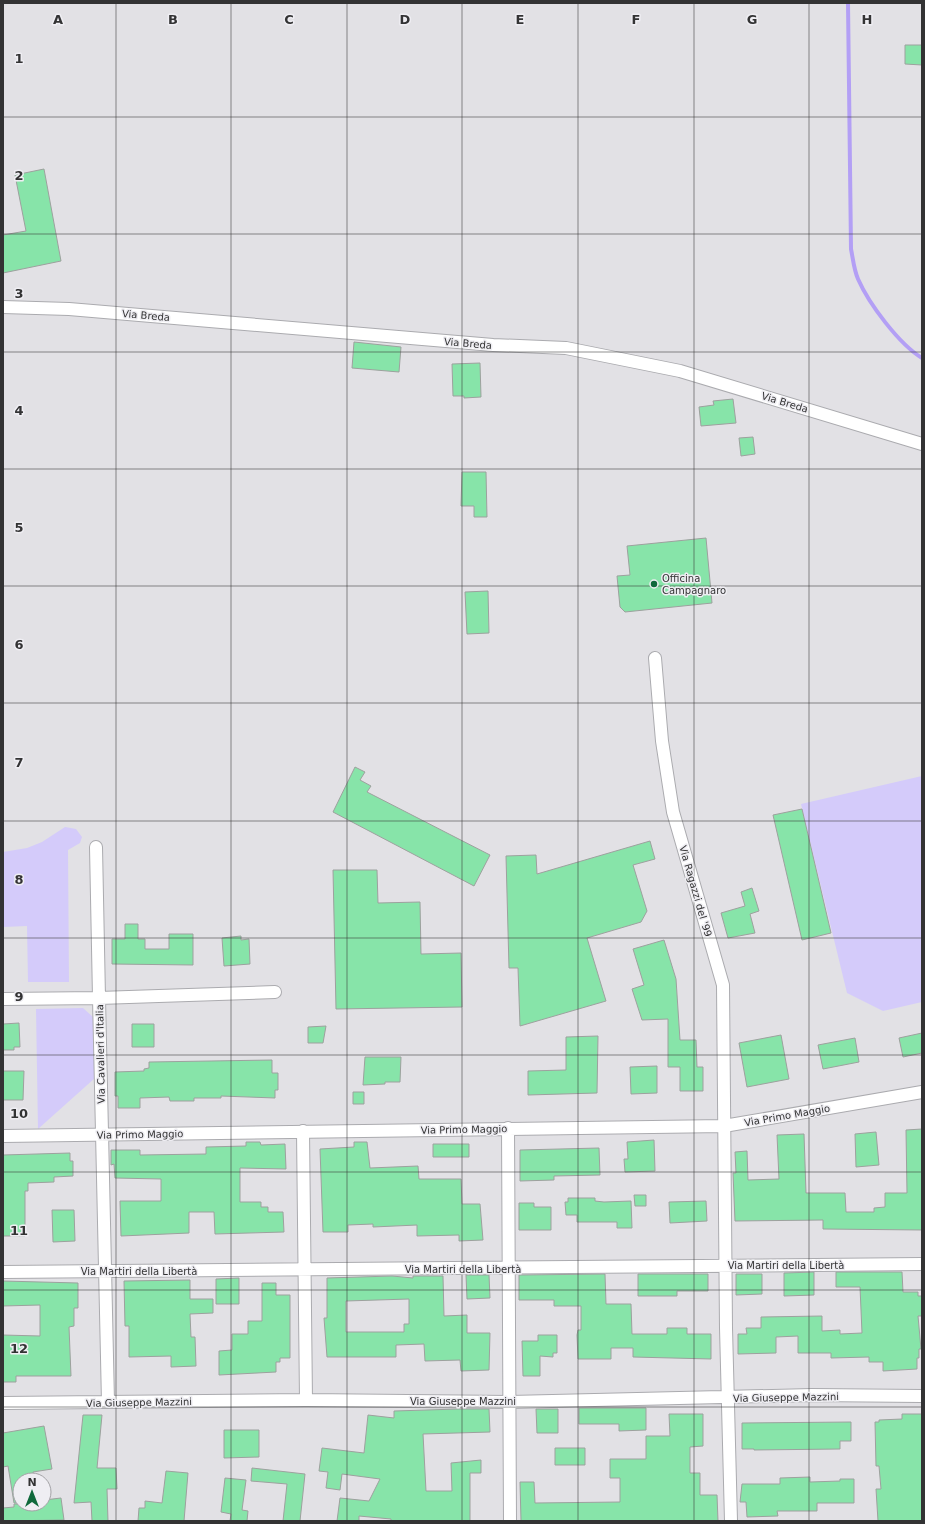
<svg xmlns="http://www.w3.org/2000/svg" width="925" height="1524" viewBox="0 0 925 1524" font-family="'DejaVu Sans',sans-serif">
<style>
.green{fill:#d4cbfa}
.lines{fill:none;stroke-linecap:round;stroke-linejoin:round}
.stream{stroke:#b39ff5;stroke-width:4}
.building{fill:#87e4a9;stroke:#9da19e;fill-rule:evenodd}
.street-casing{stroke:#ababaf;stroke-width:14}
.street{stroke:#fff;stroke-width:12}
.grid{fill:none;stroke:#333334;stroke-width:1;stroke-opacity:0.55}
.poi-dot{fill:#10693c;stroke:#efeef3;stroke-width:1.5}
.labels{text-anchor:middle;stroke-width:3;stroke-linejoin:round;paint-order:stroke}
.street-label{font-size:10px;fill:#333334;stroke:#efeef3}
.poi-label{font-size:10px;fill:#333334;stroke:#efeef3;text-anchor:start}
.grid-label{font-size:13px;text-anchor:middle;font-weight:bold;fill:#333334;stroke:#efeef3;stroke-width:3;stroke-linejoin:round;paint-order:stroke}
</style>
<rect width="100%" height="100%" fill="#e2e1e5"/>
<path class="green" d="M922 776V1002L883 1011 847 993 801 804Z
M65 827 76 829 82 837 80 843 68 850 69 982H28L27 926 3 927V852L27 848 42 842Z
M83 1008 93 1017 95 1078 38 1129 36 1009Z"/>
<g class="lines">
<path class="stream" d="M848 3 851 249C853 259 854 270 858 279 869 304 899 344 922 358"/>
</g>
<path class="building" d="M905 45H922V65L905 64Z
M44 169 61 261 3 273V235L26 231 15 175Z
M354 342 401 347 399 372 352 368Z
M480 363 481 397 464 398V396H453L452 364Z
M733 399 736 423 701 426 699 407 714 405 713 401Z
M753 437 755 454 741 456 739 438Z
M462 472H486L487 517H474V506H461Z
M706 538 712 603 625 612 620 607 617 576 630 575 627 546Z
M488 591 489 633 467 634 465 592Z
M355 767 365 772 360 780 371 786 367 792 490 855 474 886 333 812Z
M802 809 831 933 802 940 773 815Z
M650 841 655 859 633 865 647 911 641 922 587 938 606 1001 520 1026 518 968H509L506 856 536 855 537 874Z
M333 870H377L378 903 420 902 421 954 461 953 462 1007 336 1009Z
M752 888 759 911 750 914 755 933 728 938 721 913 745 906 741 892Z
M125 924H138V939H145V949H169V934H193V965L112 964V939H125Z
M241 936V940L249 939 250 964 224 966 222 938Z
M664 940 676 979 680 1040H696L697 1067H703V1091H680V1067H668V1019L642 1020 632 989 644 985 633 949Z
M19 1023 20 1047H14V1050H3V1024Z
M132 1024H154V1047H132Z
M326 1026 323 1043H308V1027Z
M922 1033V1053L903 1057 899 1038Z
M781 1035 789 1079 747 1087 739 1043Z
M598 1036 597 1093 528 1095V1071L566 1070V1037Z
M855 1038 859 1062 823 1069 818 1045Z
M365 1057H401L400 1082H385V1084L363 1085Z
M272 1060V1073H278V1090H275V1098L221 1096V1098H194V1101H170L169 1097 140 1098V1108H118V1096H115V1072L144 1071V1069L149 1068V1062Z
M657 1066V1093L631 1094 630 1067Z
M3 1071H24L23 1100H3Z
M353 1092H364V1104H353Z
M922 1129V1230L823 1229V1220L735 1221 733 1173H736L735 1152 747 1151 748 1180 779 1179 777 1135 804 1134 806 1193H845L846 1212H874V1208L885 1207V1193H907L906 1130Z
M876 1132 879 1165 856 1167 855 1134Z
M654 1140 655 1171 625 1172 624 1159H628L627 1142Z
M246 1142H260L261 1145 285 1144 286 1169 240 1168V1202H261V1207H268V1212H283L284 1232 215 1234 214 1212H189V1233L121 1236 120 1201H161V1179L115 1178 114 1164 111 1165V1150H140V1155L206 1154V1147L246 1146Z
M354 1142H367L370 1168 418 1166 419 1179H461L462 1204H480L483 1240 459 1241V1235L417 1236V1225L373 1227V1224L348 1225V1232H323L320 1149 354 1147Z
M433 1144H469V1157H433Z
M599 1148 600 1175 554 1176V1180L520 1181V1150Z
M70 1153V1161H73V1176L54 1177V1182L28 1183V1191H25V1236H3V1155Z
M634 1195H646V1206H635Z
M568 1198H595V1201L604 1202 631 1201 632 1228H617V1222H577V1215H566L565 1202H568Z
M706 1201 707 1221 670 1223 669 1202Z
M519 1203H534V1207H551V1230H519Z
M52 1210H74L75 1241 53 1242Z
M814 1272V1295L784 1296V1273Z
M836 1272H902L903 1292H918V1296H922V1316H918L921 1349H919V1358H917V1369L883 1371V1362H869V1357L831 1358V1353H798V1336L776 1337V1353L738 1354V1334H747L746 1328H761V1317L822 1316V1331L840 1330V1334L862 1333 860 1287H836Z
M605 1274 606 1304H631L632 1334H667V1328H687V1334H711V1359L633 1357V1348H611V1359H578L577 1335 578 1330H581V1306H554V1300H519V1275Z
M638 1274H708V1291H677V1296H638Z
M736 1274H762V1294L736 1295Z
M466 1275H489L490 1298 467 1299Z
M392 1276 413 1278V1276H443L444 1316 467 1315V1333H490L489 1370 461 1371 460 1360 425 1361 424 1344 396 1345V1357H327L324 1318H327V1278ZM409 1299V1324H404V1332H346V1301Z
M239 1278V1304H216V1279Z
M190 1280V1299H213V1313L190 1314 191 1337H195L196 1366 171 1367V1356L129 1357V1326H125L124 1281Z
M3 1281 78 1283V1308H74V1326L69 1327 71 1376H16V1382H3V1335L40 1336V1305L3 1306Z
M262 1283H276V1295H290V1358H280V1362H276V1372L219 1375V1351L232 1350V1334H248V1321H262Z
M538 1335H557V1353H553V1357L540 1356V1376H523L522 1341H538Z
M579 1408H646V1430L619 1431V1424H579Z
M458 1409H489L490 1432 423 1434 426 1491H452L451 1463 481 1460V1473H470V1521H391V1519L359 1516V1521H337L340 1498 369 1501 380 1479 342 1474 340 1490 326 1488 328 1472 319 1471 322 1448 364 1453 368 1415 394 1418V1411Z
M536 1409H558V1433H537Z
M669 1414H703V1446L690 1447V1473H700V1495H717L718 1521H521L520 1482H534L535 1503 620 1502V1478H610V1459H646V1436H670Z
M902 1414H922V1521H878L876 1489H881L879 1466H876L875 1422H879V1420L902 1419Z
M83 1415H102L97 1468H116L117 1489H107L108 1521H92L91 1502 74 1503Z
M851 1422V1441H840V1449L754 1450V1449H742V1423Z
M44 1426 52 1469 33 1472 34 1480H20V1503H14L8 1466 3 1467V1433Z
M224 1430H259V1457L224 1458Z
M555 1448H585V1465H555Z
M252 1468 305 1474 300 1521H283L287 1484 251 1481Z
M166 1471 188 1473 184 1521H138L139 1508H145V1501L162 1503Z
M810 1477V1482L840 1481V1479H854V1503H817V1511H777L778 1516 747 1517 746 1502H740L742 1484H780V1478Z
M225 1478 246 1480 242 1510 248 1511 247 1521H230L231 1514 221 1512Z
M61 1498 64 1520 3 1521V1508L14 1507V1504H44V1500Z"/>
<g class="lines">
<defs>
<path id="street" d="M3 307 69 309 493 345 566 348 680 371 922 444
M655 658 662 741 673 812 723 985 726 1328 731 1521
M96 847 99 998 275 992
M3 999 99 998 108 1402
M508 1128 510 1521
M303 1131 306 1400
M3 1136 724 1126 922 1092
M3 1272 922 1264
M3 1403 306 1400 510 1402 812 1395 922 1396"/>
</defs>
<use href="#street" class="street-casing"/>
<use href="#street" class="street"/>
</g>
<path class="grid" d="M116 3V1521M231 3V1521M347 3V1521M462 3V1521M578 3V1521M694 3V1521M809 3V1521M3 117H922M3 234H922M3 352H922M3 469H922M3 586H922M3 703H922M3 821H922M3 938H922M3 1055H922M3 1172H922M3 1290H922M3 1407H922"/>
<circle class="poi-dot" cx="654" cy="584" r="4"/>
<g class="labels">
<g class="street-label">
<text transform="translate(146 315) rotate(5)" y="4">Via Breda</text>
<text transform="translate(468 343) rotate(5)" y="4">Via Breda</text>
<text transform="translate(785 402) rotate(17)" y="4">Via Breda</text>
<text transform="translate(696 891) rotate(74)" y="4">Via Ragazzi del '99</text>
<text transform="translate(100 1054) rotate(-91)" y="4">Via Cavalieri d'Italia</text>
<text transform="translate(787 1115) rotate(-10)" y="4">Via Primo Maggio</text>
<text transform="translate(464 1129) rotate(-1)" y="4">Via Primo Maggio</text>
<text transform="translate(140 1134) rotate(-1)" y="4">Via Primo Maggio</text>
<text x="786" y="1269">Via Martiri della Libertà</text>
<text x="463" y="1273">Via Martiri della Libertà</text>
<text x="139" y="1275">Via Martiri della Libertà</text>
<text transform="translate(786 1397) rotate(-1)" y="4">Via Giuseppe Mazzini</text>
<text x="463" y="1405">Via Giuseppe Mazzini</text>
<text transform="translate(139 1402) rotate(-1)" y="4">Via Giuseppe Mazzini</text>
</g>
<g class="poi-label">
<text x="662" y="582">Officina<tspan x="662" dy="12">Campagnaro</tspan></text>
</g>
</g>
<g class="grid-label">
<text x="58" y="24">A</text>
<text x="173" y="24">B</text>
<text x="289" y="24">C</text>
<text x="405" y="24">D</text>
<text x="520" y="24">E</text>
<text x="636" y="24">F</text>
<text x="752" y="24">G</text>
<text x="867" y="24">H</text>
<text x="19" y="63">1</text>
<text x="19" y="180">2</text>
<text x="19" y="298">3</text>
<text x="19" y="415">4</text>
<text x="19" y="532">5</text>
<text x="19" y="649">6</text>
<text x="19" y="767">7</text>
<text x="19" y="884">8</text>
<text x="19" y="1001">9</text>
<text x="19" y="1118">10</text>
<text x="19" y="1235">11</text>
<text x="19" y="1353">12</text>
</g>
<rect width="925" height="1524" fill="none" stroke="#333334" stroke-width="8"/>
<g transform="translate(32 1492)"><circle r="19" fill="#efeef3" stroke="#a4a3a7"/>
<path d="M0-3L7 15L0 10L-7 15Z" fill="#10693c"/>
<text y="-6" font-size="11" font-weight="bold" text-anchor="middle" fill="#333334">N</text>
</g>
</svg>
